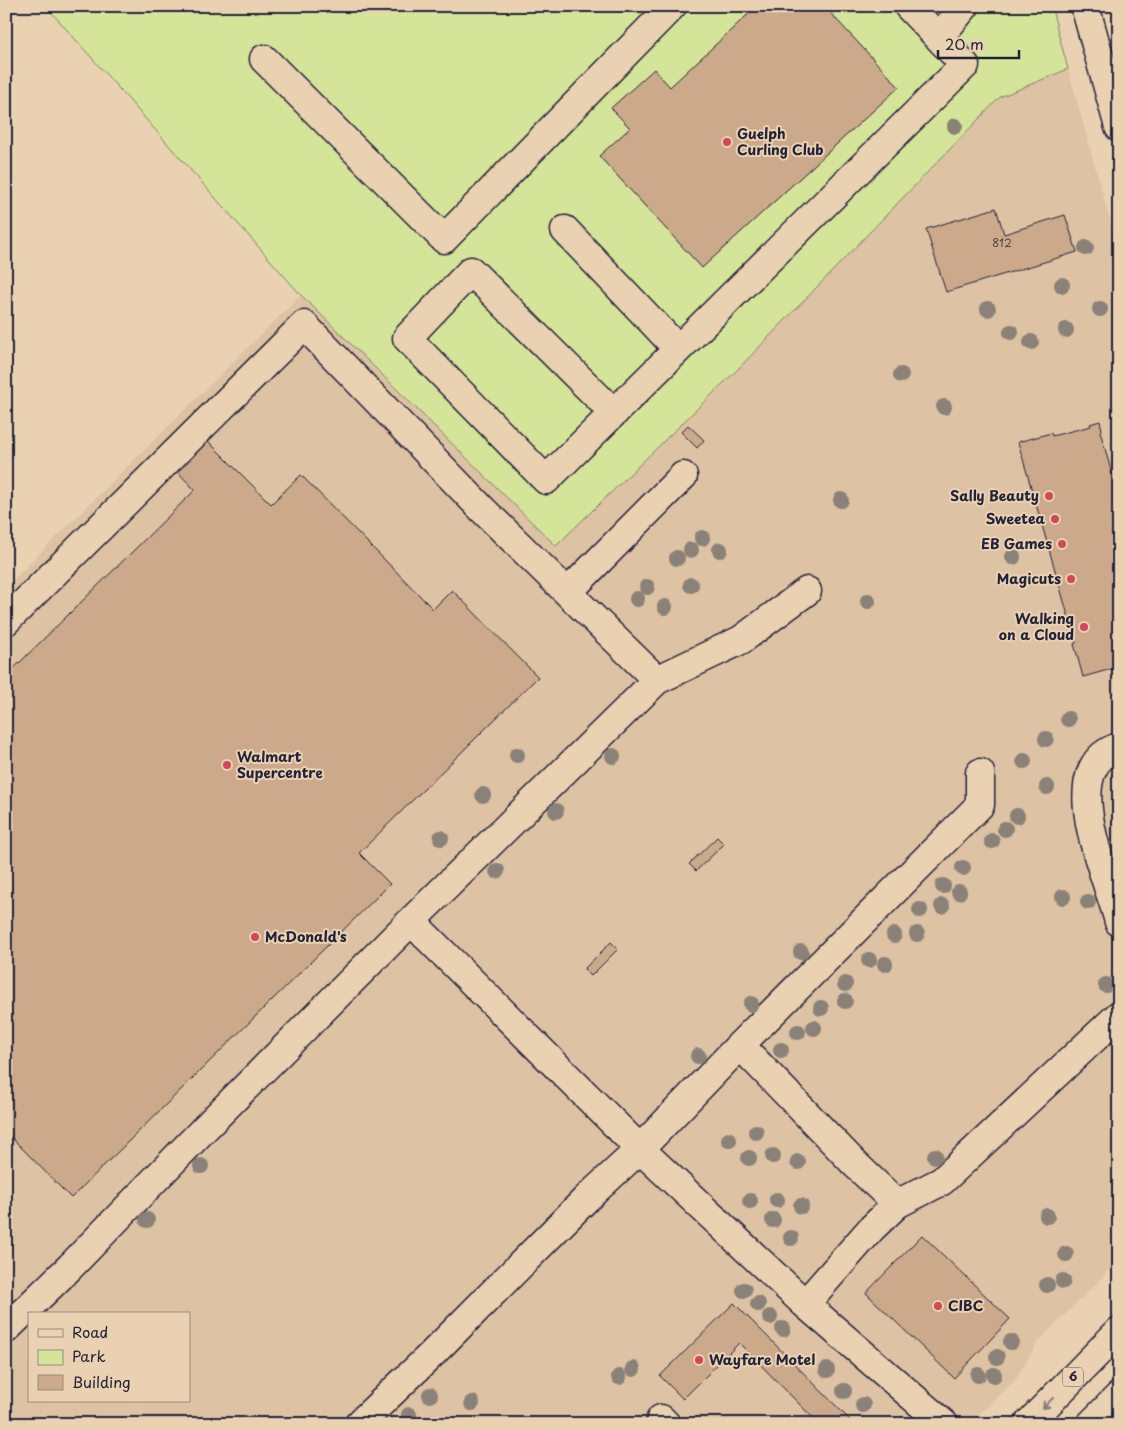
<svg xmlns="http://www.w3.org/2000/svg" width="1125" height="1430" viewBox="0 0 1125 1430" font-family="'Playpen Sans',sans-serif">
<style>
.built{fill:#ddc2a4;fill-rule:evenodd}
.green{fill:#d4e498;stroke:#7b836a}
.building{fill:#cda98c;stroke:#22223b}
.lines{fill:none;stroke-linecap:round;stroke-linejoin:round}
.minor-casing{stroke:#22223b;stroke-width:31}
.major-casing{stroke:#22223b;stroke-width:31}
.minor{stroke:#e9d1b1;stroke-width:28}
.major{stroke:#e9d1b1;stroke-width:28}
.tree{fill:#8a8178}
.oneway{stroke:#867a76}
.poi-dot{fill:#d1495b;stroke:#e9d1b1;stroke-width:2}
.labels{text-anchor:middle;stroke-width:4;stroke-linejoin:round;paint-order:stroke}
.number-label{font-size:11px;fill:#4d444f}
.shield{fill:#e9d1b1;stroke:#5e565e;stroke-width:1}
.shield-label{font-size:12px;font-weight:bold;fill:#22223b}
.poi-label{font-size:14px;font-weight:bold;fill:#22223b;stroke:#e9d1b1;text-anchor:start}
</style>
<rect width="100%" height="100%" fill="#e9d1b1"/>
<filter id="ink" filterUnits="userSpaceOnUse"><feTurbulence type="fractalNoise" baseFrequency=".02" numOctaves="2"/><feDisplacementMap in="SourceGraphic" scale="10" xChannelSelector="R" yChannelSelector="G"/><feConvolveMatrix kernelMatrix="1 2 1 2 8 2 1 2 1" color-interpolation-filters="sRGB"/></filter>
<g filter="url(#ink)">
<path class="built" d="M1068 69 1119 253V1260L1038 1342 1015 1380 969 1424H6V587L301 295 556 546 739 368 1000 97ZM29 1314H189V1401H29Z"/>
<path class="green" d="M46 6H1051L1068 69 1000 97 739 368 556 546 301 295Z"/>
<path class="building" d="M757 6H824L899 87 702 268 599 156 630 128 611 108 654 69 670 87Z
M996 208 1004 234 1065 215 1077 252 946 292 926 229Z
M1100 421 1102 430 1100 431 1119 499V663L1114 664 1115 668 1083 677 1074 644 1076 643 1018 442 1051 433 1052 436 1091 426 1090 424Z
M688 425 704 440 697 448 681 432Z
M202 435 271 504 301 475 433 609 452 590 538 677 359 853 390 884 71 1198 6 1132V676L195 490 171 465Z
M717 837 724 844 696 871 689 864Z
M611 942 618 949 591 976 584 969Z
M922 1235 1010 1319 954 1378 866 1293Z
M734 1303 854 1424H819L739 1343 683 1399 660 1376Z"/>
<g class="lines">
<defs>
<path id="minor" d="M939 37 965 6
M264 59 444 239 672 6
M565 230 678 349
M614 413 471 271 407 338 546 480 965 65 908 6
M568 592 683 476
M6 621 304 325 483 510 657 680
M1119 747C1053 767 1109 879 1119 922
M411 921 657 680 741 640 807 591
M740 1045 855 1164 897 1204
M805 1304 871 1229 897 1204 942 1181 1119 1015
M6 1329 70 1267 205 1128 411 921 640 1149 586 1199 432 1354 359 1424
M661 1419 666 1424
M944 1424 805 1304 640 1149 740 1045 980 805V773"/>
<path id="major" d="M1085 6 1119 127
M1028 1424 1119 1331
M1091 1424 1119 1396"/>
</defs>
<use href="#minor" class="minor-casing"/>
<use href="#major" class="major-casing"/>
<use href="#minor" class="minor"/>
<use href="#major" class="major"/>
</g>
<g class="tree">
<circle cx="955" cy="126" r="8"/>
<circle cx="1086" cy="248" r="8"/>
<circle cx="1062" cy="285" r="8"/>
<circle cx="988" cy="309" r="8"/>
<circle cx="1100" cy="309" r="8"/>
<circle cx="1066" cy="330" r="8"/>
<circle cx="1011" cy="332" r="8"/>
<circle cx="1031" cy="342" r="8"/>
<circle cx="901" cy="375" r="8"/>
<circle cx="944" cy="407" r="8"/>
<circle cx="841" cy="500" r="8"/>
<circle cx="702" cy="538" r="8"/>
<circle cx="691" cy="550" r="8"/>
<circle cx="720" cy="550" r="8"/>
<circle cx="1013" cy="557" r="8"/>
<circle cx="677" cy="558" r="8"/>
<circle cx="691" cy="585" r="8"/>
<circle cx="647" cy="587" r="8"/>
<circle cx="637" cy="599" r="8"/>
<circle cx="868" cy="601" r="8"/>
<circle cx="665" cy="607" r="8"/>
<circle cx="1068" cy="719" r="8"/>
<circle cx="1046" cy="739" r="8"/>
<circle cx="517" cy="755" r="8"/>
<circle cx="613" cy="756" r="8"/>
<circle cx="1024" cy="761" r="8"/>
<circle cx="1047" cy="787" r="8"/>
<circle cx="483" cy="795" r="8"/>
<circle cx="556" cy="811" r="8"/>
<circle cx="1017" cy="816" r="8"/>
<circle cx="1005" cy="829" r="8"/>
<circle cx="441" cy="838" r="8"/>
<circle cx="992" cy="841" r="8"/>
<circle cx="963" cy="868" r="8"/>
<circle cx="497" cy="871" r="8"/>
<circle cx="943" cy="886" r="8"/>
<circle cx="959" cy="892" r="8"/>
<circle cx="1063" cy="897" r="8"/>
<circle cx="1088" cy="902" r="8"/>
<circle cx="942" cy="906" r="8"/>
<circle cx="920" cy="910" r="8"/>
<circle cx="917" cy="934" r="8"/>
<circle cx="894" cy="935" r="8"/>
<circle cx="801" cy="952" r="8"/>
<circle cx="869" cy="960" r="8"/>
<circle cx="885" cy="964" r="8"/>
<circle cx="845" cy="984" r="8"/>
<circle cx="1106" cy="985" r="8"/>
<circle cx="845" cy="1001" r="8"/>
<circle cx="751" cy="1004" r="8"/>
<circle cx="821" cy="1008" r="8"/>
<circle cx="814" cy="1028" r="8"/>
<circle cx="798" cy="1032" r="8"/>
<circle cx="781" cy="1050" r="8"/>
<circle cx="698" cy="1056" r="8"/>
<circle cx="756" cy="1132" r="8"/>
<circle cx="729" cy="1140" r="8"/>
<circle cx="773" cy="1156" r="8"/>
<circle cx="935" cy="1156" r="8"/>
<circle cx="749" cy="1158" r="8"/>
<circle cx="798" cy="1162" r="8"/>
<circle cx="201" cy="1166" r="8"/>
<circle cx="777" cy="1200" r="8"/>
<circle cx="750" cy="1201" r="8"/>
<circle cx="801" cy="1206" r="8"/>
<circle cx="1047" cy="1216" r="8"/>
<circle cx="147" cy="1220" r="8"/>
<circle cx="773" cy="1220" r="8"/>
<circle cx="791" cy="1238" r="8"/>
<circle cx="1066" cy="1254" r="8"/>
<circle cx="1063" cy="1281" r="8"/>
<circle cx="1047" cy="1285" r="8"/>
<circle cx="744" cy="1290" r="8"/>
<circle cx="758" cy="1304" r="8"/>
<circle cx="770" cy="1317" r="8"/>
<circle cx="783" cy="1329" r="8"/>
<circle cx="1011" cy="1342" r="8"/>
<circle cx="997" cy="1357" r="8"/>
<circle cx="633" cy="1369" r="8"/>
<circle cx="827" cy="1370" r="8"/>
<circle cx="978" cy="1375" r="8"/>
<circle cx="994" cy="1375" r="8"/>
<circle cx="619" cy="1377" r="8"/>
<circle cx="844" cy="1391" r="8"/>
<circle cx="430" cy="1395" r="8"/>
<circle cx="472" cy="1403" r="8"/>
<circle cx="863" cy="1405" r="8"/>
<circle cx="409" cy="1415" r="8"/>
</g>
<defs><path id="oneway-shaft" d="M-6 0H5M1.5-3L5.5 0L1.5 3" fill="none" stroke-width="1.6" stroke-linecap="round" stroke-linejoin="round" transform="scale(1.25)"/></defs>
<use class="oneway" href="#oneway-shaft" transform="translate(1048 1403) rotate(134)"/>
</g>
<g class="poi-dot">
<circle cx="727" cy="142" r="5"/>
<circle cx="1049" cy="496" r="5"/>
<circle cx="1055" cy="519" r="5"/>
<circle cx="1062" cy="544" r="5"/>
<circle cx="1071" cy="579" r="5"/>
<circle cx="1084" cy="627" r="5"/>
<circle cx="227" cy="765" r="5"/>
<circle cx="255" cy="937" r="5"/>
<circle cx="938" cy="1306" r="5"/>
<circle cx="699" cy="1360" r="5"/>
</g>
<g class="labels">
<g class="number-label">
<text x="1002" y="247">812</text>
</g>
<rect class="shield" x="1063" y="1367.5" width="20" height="19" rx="4"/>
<g class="shield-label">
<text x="1073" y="1381">6</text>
</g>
<g class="poi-label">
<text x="737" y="139">Guelph<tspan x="737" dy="16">Curling Club</tspan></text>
<text x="1039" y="501" text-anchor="end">Sally Beauty</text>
<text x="1045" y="524" text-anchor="end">Sweetea</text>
<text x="1052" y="549" text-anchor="end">EB Games</text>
<text x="1061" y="584" text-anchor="end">Magicuts</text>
<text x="1074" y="624" text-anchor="end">Walking<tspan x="1074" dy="16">on a Cloud</tspan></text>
<text x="237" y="762">Walmart<tspan x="237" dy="16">Supercentre</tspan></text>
<text x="265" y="942">McDonald's</text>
<text x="948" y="1311">CIBC</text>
<text x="709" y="1365">Wayfare Motel</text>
</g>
</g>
<rect width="1125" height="1430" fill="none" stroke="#e9d1b1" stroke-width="25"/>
<rect x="12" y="12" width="1100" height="1405" fill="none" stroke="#22223b" stroke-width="2" filter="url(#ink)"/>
<rect x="28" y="1312" width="162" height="90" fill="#e9d1b1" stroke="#998b82"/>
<rect x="38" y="1329" width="25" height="8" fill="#e9d1b1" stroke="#998b82"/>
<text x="72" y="1338" font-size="15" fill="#22223b">Road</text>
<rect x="38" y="1350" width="25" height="15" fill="#d4e498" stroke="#998b82"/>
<text x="72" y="1362" font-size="15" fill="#22223b">Park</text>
<rect x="38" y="1375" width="25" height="15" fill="#cda98c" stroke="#998b82"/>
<text x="72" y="1388" font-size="15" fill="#22223b">Building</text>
<path d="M938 50v8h81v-8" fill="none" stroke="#22223b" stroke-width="2.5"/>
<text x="945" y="50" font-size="15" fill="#22223b" stroke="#e9d1b1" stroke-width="4" paint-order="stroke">20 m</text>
</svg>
